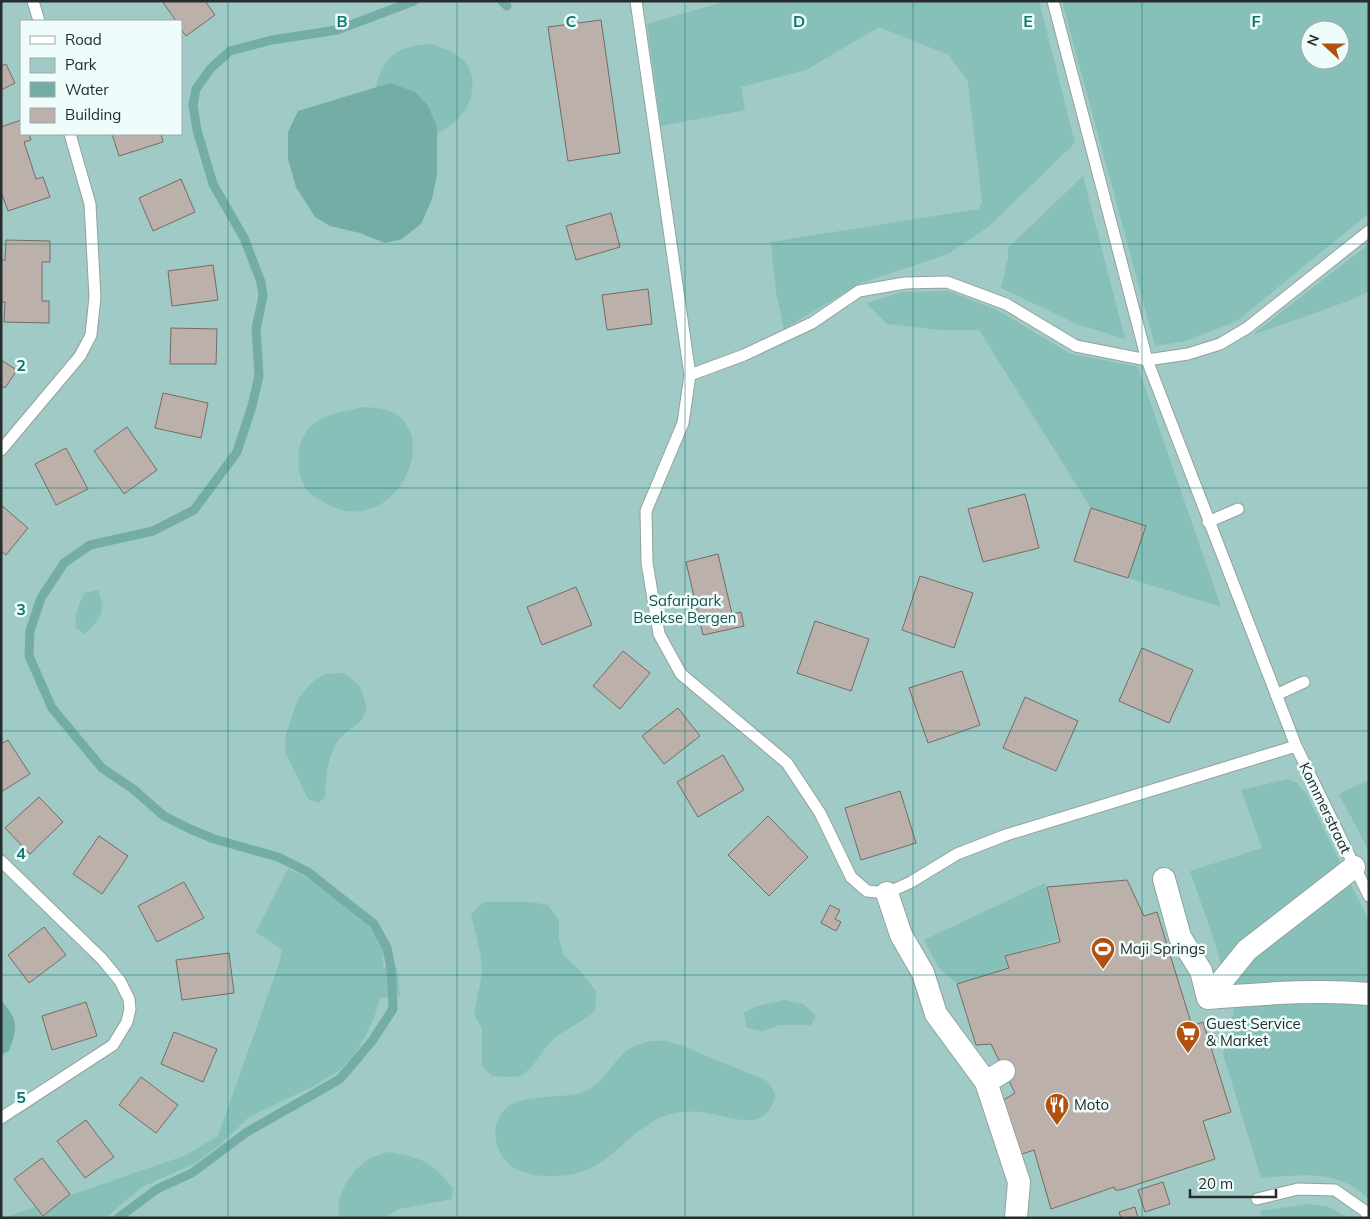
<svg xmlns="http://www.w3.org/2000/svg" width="1370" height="1219" viewBox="0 0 1370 1219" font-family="Mulish,sans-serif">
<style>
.green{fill:#a0cac5;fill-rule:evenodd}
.forest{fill:#87bfb9;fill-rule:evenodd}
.water{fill:#74aca6}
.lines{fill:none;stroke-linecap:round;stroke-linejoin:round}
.stream{stroke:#74aca6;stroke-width:9}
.building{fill:#bcb0aa;stroke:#756b65}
.lane-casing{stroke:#93a19f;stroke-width:13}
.street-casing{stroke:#93a19f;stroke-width:24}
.lane{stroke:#fff;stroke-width:11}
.street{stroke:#fff;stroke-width:22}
.grid{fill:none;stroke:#0f766e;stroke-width:1;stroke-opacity:0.55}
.labels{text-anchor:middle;stroke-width:5;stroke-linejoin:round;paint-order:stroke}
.park-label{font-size:15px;fill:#1f514c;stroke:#eefdfb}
.street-label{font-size:15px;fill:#272c2c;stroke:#eefdfb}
.poi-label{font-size:15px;fill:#272c2c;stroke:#eefdfb;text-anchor:start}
.grid-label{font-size:16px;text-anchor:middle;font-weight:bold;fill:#0f766e;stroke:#eefdfb;stroke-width:5;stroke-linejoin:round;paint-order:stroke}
</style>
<rect width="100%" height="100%" fill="#e1efed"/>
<path class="green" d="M1 1H1369V1218H1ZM21 21H181V134H21ZM1310 30H1340V60H1310Z"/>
<path class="forest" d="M727 1H1039L1075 143 988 227 948 254 861 283 784 329 776 292 771 242 979 209 982 202 968 82 949 55 879 27 806 70 741 87 745 110 661 126 647 24Z
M1062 1H1369V213L1237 321 1186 341 1155 346ZM1310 30H1340V60H1310Z
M430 44C441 47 453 51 462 59 481 77 472 108 454 123 449 127 442 130 437 134V127L390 83 376 87C383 55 399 46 430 44Z
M1083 176 1125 339 1077 324 1001 288 1008 258V248Z
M1369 244V291L1354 299 1252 335Z
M948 291 997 310 1069 353 1138 367 1221 607 1128 578 1146 526 1091 508 979 330H941L887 324 866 303 903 292Z
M364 407C376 408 387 408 397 415 439 444 391 537 329 505 321 500 310 495 305 487 295 470 296 440 311 426 324 414 347 411 364 407Z
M98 590C107 611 100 620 84 634L76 628C74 616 79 604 84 593Z
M345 673 360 686 367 708C358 729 359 721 344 734 327 750 326 776 325 798L318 803 308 799 285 752 286 734 298 699 311 683 324 674Z
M1288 779 1297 783 1306 793 1369 921V1199C1337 1168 1302 1175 1261 1178L1223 1054 1234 1011 1215 943 1190 871 1262 848 1241 790Z
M1369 780V851L1339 794Z
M288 869C318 881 367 914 381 944 384 952 383 959 383 967H397L400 996 380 998 374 1018 364 1039 354 1055 340 1070 316 1085 249 1117 221 1144 196 1163 142 1187 105 1218H4L184 1156 218 1136 280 961 282 950 256 932Z
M1045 883 1058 940 1005 956 1009 968 957 984 939 968 924 940Z
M484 902H530L548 905 559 921V939L564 956 581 972 596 991 595 1011C581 1024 560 1030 548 1045 540 1054 532 1071 519 1076 512 1078 499 1076 492 1076L482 1066V1028L474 1015 482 974 481 956 471 914Z
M784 1000 803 1004 816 1016 811 1025H779L763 1031 747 1028 744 1013C759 1003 768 1005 784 1000Z
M651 1041H667L683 1046 767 1081C774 1090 777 1094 772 1105 760 1133 723 1114 701 1112 691 1111 680 1111 671 1114 631 1124 613 1169 568 1175 551 1177 532 1177 516 1169 495 1158 487 1125 506 1108 520 1094 564 1099 583 1092 606 1084 612 1058 633 1047 638 1044 645 1043 651 1041Z
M387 1152C422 1157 430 1161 453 1188L452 1199 399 1209 385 1218H340C335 1199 347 1177 362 1164 368 1158 380 1155 387 1152Z
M1310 1204 1329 1207 1349 1218H1262L1260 1211Z"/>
<path class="water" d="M390 83 415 92 428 106 437 127V175L432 199 421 224 402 239 385 243 360 233 330 226 315 217 296 187 288 159V132L298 111Z
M1 1000C18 1020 18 1026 9 1051L1 1055Z"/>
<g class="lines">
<path class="stream" d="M502 1 507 6
M118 1218 157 1189 192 1173 247 1132 340 1079 372 1041 393 1009 391 968 387 948 374 924 308 872 278 857 214 839 190 829 164 816 133 789 102 768 52 708 29 656 30 631 41 598 64 563 90 545 153 531 194 510 237 452 252 406 259 376 256 329 263 296 261 282 244 238 213 184 197 130 193 105 196 89 211 68 230 51 272 40 337 30 414 1"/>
</g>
<path class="building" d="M162 1H205L215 15 186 36 181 29V21H176Z
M601 20 620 153 568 161 548 27Z
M6 64 15 83 1 90V66Z
M21 120V134H29L31 140 24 142 36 179 43 177 50 197 8 211 1 192V127Z
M112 134H161L163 142 119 156Z
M181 179 195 212 153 231 139 198Z
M611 213 620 247 576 260 566 226Z
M6 240 50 241V262H42V301H49V323L4 322 5 302H1V260H5Z
M213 265 218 300 172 306 168 271Z
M648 289 652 324 607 330 602 295Z
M171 328 217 329 216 364H170Z
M1 360 17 370 5 388 1 385Z
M163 393 208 403 201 438 155 428Z
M127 427 157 470 124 494 94 451Z
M66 448 88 489 56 505 35 464Z
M1025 494 1039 548 983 562 968 509Z
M1 505 28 528 6 555 1 551Z
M1091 508 1146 526 1128 578 1074 561Z
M718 554 732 614 741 612 744 626 703 635 686 562Z
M920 576 973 593 954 648 902 630Z
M576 587 592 625 542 645 527 607Z
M815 621 869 639 851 691 797 673Z
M1142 648 1193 670 1169 723 1119 701Z
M623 651 650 673 620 709 593 686Z
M962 671 980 725 928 743 909 688Z
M1025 697 1078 721 1056 771 1003 748Z
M678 708 700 736 664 764 642 736Z
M8 740 30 774 1 792V744Z
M723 755 744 790 698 817 677 782Z
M900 791 916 843 861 860 845 808Z
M39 797 63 822 30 854 5 828Z
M768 816 808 857 769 896 728 855Z
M99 836 128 856 102 894 73 874Z
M1127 880 1144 916 1157 912 1192 1026 1203 1022 1231 1112 1203 1121 1215 1159 1120 1190H1115L1114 1187 1051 1209 1034 1150 1019 1155 1002 1101 1015 1093 991 1044 976 1045 957 984 1009 968 1005 956 1060 942 1047 887Z
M184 882 204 918 157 942 138 906Z
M830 905 840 910 835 919 841 922 836 931 821 923Z
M44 927 66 955 29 983 8 955Z
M229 953 234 993 182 1000 176 960Z
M86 1002 97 1036 52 1050 42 1016Z
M174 1032 217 1049 203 1082 161 1064Z
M141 1077 178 1105 156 1133 119 1105Z
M86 1120 114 1157 85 1178 57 1141Z
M42 1158 70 1194 43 1216 14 1179Z
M1163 1182 1170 1204 1145 1212 1138 1190Z
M1135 1207 1138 1218H1121L1119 1212Z"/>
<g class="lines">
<defs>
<path id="lane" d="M33 1 39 21
M636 1 690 375
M1053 1 1147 360 1296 746 1369 896
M1 450 80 356 91 335 95 297 90 204 70 134
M1208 522 1238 509
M1276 695 1304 682
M1296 746 1006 835 957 854 911 882 887 893 867 891 851 877 820 813 787 763 681 674 659 634 647 563 646 511 683 423 690 375 744 355 812 323 859 291 905 283 947 282 1006 304 1076 346 1147 360 1188 354 1220 344 1247 328 1369 231
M1 861 102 959 120 981 129 999 130 1009 127 1022 113 1045 1 1118
M1257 1199 1298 1189 1335 1190 1365 1211 1369 1218"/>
<path id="street" d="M1164 879 1180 937 1201 971 1208 998
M887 893 901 935 923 973 936 1014 986 1082
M1208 998 1247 950 1354 867
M1208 998C1262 994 1315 989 1369 994
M1004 1071 986 1082 1019 1182 1016 1218"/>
</defs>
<use href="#lane" class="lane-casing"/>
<use href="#street" class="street-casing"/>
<use href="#lane" class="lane"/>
<use href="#street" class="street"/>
</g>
<path class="grid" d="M228 1V1218M457 1V1218M685 1V1218M913 1V1218M1142 1V1218M1 244H1369M1 488H1369M1 731H1369M1 975H1369"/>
<defs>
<symbol id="stadium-pin" viewBox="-11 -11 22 30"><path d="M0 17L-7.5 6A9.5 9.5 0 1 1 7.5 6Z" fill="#b2510e" stroke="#eefdfb"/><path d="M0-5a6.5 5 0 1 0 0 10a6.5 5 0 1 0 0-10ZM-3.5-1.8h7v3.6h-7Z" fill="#fff"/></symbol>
<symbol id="supermarket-pin" viewBox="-11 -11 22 30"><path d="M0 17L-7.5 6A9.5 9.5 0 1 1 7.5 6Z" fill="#b2510e" stroke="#eefdfb"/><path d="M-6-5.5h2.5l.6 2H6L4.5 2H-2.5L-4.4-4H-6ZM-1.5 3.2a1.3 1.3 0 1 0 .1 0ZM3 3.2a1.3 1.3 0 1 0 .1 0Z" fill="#fff"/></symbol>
<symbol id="restaurant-pin" viewBox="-11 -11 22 30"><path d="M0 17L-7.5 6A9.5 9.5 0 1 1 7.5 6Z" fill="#b2510e" stroke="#eefdfb"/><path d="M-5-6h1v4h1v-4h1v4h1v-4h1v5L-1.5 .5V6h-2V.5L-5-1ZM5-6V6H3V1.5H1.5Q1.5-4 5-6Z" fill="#fff"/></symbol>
</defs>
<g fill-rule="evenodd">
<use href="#stadium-pin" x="1089" y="935" width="28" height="38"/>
<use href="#supermarket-pin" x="1174" y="1019" width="28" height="38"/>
<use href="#restaurant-pin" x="1043" y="1091" width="28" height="38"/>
</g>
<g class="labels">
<g class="park-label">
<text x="685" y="606">Safaripark<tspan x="685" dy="17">Beekse Bergen</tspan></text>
</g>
<g class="street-label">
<text transform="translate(1325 808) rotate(64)" y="5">Kommerstraat</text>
</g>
<g class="poi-label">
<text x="1120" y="954">Maji Springs</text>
<text x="1206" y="1029">Guest Service<tspan x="1206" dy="17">&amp; Market</tspan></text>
<text x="1074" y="1110">Moto</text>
</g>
</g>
<g class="grid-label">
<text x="342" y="27">B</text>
<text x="571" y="27">C</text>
<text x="799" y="27">D</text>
<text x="1028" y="27">E</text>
<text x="1256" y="27">F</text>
<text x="21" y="371">2</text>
<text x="21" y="615">3</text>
<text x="21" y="859">4</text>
<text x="21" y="1103">5</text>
</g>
<rect width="1370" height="1219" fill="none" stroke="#272c2c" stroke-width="5"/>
<rect x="20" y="20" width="162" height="115" fill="#eefdfb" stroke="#9ea9a8"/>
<rect x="30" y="36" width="25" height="8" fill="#ffffff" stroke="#9ea9a8"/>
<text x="65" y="45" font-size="15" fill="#272c2c">Road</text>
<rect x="30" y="58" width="25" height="15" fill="#a0cac5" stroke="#9ea9a8"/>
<text x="65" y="70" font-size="15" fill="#272c2c">Park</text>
<rect x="30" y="82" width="25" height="15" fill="#74aca6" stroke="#9ea9a8"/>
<text x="65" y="95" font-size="15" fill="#272c2c">Water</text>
<rect x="30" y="108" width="25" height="15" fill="#bcb0aa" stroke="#9ea9a8"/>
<text x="65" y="120" font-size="15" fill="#272c2c">Building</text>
<g transform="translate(1325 45) rotate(291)"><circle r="24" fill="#eefdfb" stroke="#9ea9a8"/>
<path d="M0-4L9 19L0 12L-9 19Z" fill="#b2510e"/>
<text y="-8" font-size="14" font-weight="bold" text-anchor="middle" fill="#272c2c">N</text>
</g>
<path d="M1190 1189v8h86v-8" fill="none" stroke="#272c2c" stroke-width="2.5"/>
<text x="1198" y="1189" font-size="15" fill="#272c2c" stroke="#eefdfb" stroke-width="4" paint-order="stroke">20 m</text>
</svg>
